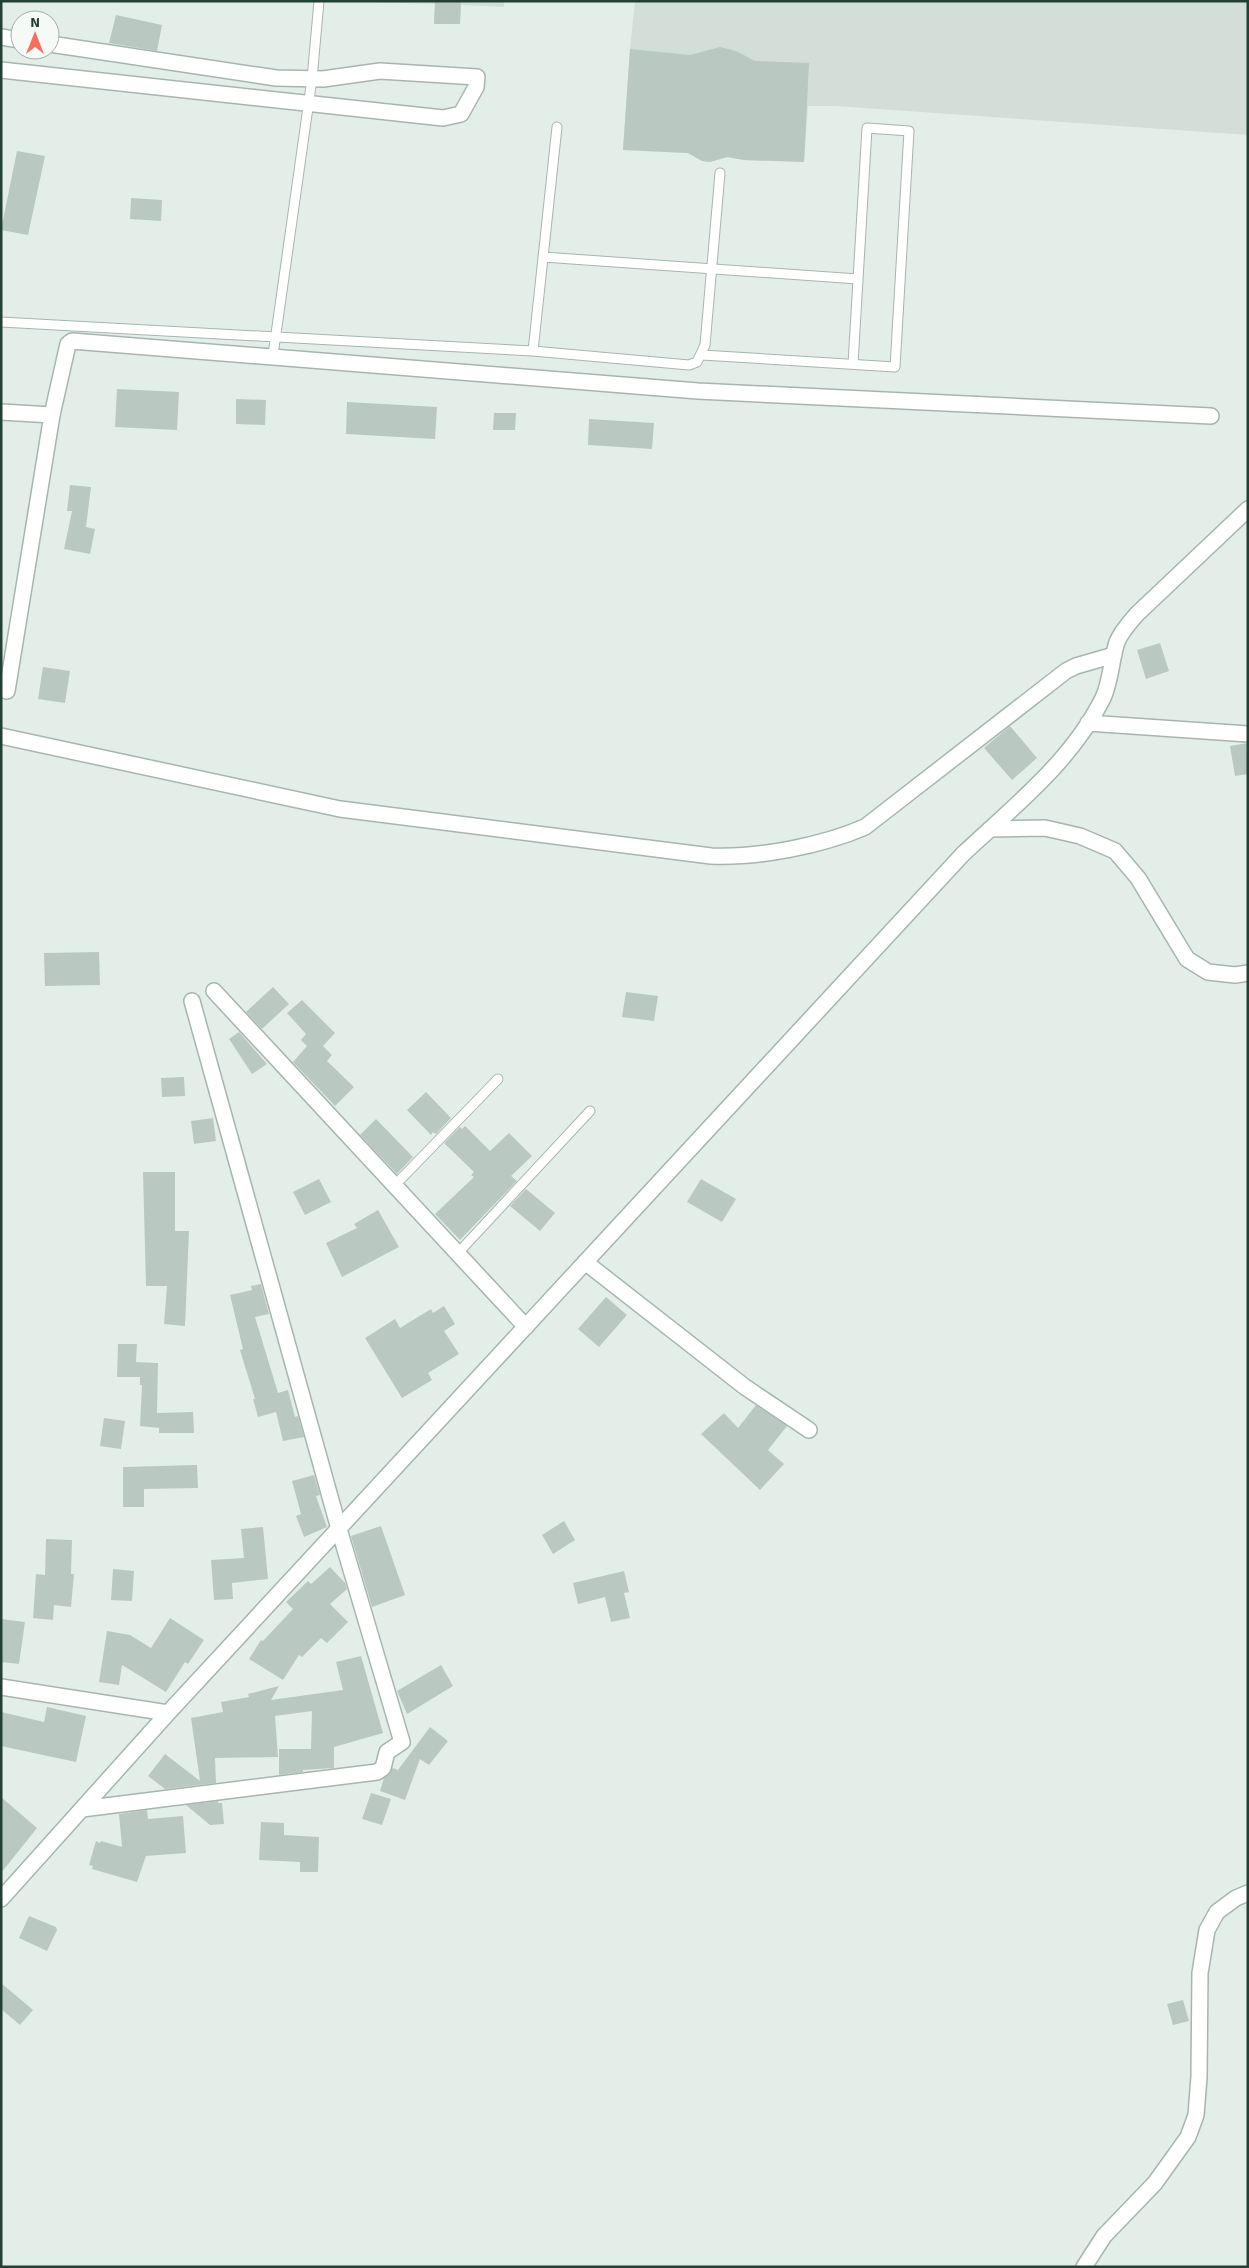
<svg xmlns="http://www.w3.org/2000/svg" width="1249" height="2268" viewBox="0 0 1249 2268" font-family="Signika,sans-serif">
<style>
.built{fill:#d2ded7}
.building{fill:#b9c9c1}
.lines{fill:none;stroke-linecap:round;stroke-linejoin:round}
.service-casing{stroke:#a6b6af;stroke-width:11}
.minor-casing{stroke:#a6b6af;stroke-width:18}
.service{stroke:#fff;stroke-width:9}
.minor{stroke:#fff;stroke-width:15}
</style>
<rect width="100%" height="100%" fill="#e4eee8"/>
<path class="built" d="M504 1V7L461 5 460 24H434L435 4 374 2Z
M635 1H1248V135L835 106H808L804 162 744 160 727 157 710 162 702 161 688 153 623 150 630 49Z"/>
<path class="building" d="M435 1H461L460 24H434Z
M116 15 162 25 157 51 109 43Z
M720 47 736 51 755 61 809 63 804 162 744 160 727 157 710 162 702 161 688 153 623 150 630 49 690 55Z
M17 151 45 156 28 235 1 230Z
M131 198 162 200 161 221 130 219Z
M117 389 179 392 177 430 115 427Z
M236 399 266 400 265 425 236 424Z
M347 402 437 407 435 439 346 434Z
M494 413H516L515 430H493Z
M589 419 654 423 652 449 588 445Z
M70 485 91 487 86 527 95 529 90 554 64 549 72 511H67Z
M1160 643 1169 671 1146 679 1137 650Z
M43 667 70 671 65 703 38 699Z
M1010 726 1037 758 1012 780 984 748Z
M1248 743V774L1235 776 1230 746Z
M99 952 100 985 45 986 44 953Z
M273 987 289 1004 262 1029 246 1012Z
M626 992 658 996 654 1021 622 1017Z
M302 1000 335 1033 323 1046 332 1055 327 1061 354 1087 335 1106 293 1062 307 1046 301 1040 306 1034 287 1013Z
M239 1032 267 1064 252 1074 229 1039Z
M184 1077 185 1096 162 1097 161 1078Z
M426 1092 451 1118 436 1134 433 1132 431 1135 407 1110Z
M213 1118 216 1141 194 1144 191 1121Z
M376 1119 413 1157 397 1174 360 1135Z
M465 1126 490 1151 509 1133 532 1156 511 1176 517 1181 460 1240 435 1214 474 1177 471 1175 474 1172 444 1143 460 1127 462 1129Z
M143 1172H175V1231H189L185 1326 164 1324 167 1286H146Z
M319 1179 331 1202 305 1215 293 1192Z
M701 1179 736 1199 722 1222 687 1202Z
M526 1189 555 1213 540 1231 510 1206Z
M378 1210 399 1247 342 1277 326 1243 357 1228 354 1224Z
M261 1284 269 1314 255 1317 278 1393 288 1390 295 1417 298 1416 304 1437 283 1441 276 1412 258 1417 253 1399H255L240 1350 243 1349 230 1295 252 1290 251 1286Z
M606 1297 627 1315 599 1347 578 1329Z
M444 1306 455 1324 444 1331 459 1354 428 1373 432 1380 402 1398 365 1338 395 1319 400 1328 431 1309 433 1313Z
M118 1344H137L136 1362 158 1363 157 1413 193 1412 194 1433H159V1428L140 1426 142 1385H140V1377H117Z
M756 1405 787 1426 768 1450 784 1464 760 1490 701 1434 724 1413 738 1428Z
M104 1418 125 1421 121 1449 100 1446Z
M197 1465 198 1488 144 1489V1507H123V1467Z
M314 1475 320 1495 316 1496 327 1527 304 1537 296 1516 301 1514 292 1481Z
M564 1521 575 1540 553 1554 542 1535Z
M381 1526 405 1595 372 1607 351 1536Z
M263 1527 268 1579 232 1583 233 1599 214 1600 211 1560 244 1558 241 1529Z
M46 1539 72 1540 71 1574H74L71 1607 54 1605 53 1620 33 1618 36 1574 45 1575Z
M330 1567 345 1583 347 1589 330 1604 348 1622 327 1643 321 1638 302 1657 299 1655 283 1680 249 1659 261 1640 263 1641 293 1609 286 1602 308 1581 311 1584Z
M113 1569 134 1571 132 1601 111 1600Z
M624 1571 629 1592 624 1593 630 1618 611 1622 605 1597 578 1604 573 1583Z
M170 1618 204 1640 188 1664 185 1662 166 1692 122 1665 119 1685 99 1682 107 1631 130 1635 151 1648Z
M1 1619 25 1622 19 1664 1 1662Z
M361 1656 383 1733 334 1747V1768L303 1770V1772L279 1775V1749H311L312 1711 275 1716 278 1757 215 1758 216 1783 165 1789 148 1776 165 1754 200 1781 191 1718 223 1712 221 1702 249 1697 248 1694 279 1686 271 1700 343 1690 336 1662Z
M441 1665 453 1686 407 1714 397 1691Z
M47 1707 86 1716 76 1762 1 1746V1712L44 1722Z
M430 1727 448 1741 429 1765 420 1759 405 1800 380 1791 384 1778 393 1768 398 1770Z
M371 1793 391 1799 382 1825 362 1819Z
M1 1797 37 1828 1 1873Z
M218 1801V1803H222L224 1824 210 1825 186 1805Z
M147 1810 148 1819 183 1816 186 1853 146 1856 137 1882 92 1869 93 1866 89 1865 96 1841 100 1843 101 1841 122 1847 119 1814Z
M261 1822 284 1823V1835L319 1837 318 1872H300V1862L259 1860Z
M29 1916 56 1927 57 1930 47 1951 19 1938Z
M1 1983 33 2010 20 2025 1 2009Z
M1183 2000 1189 2021 1173 2025 1167 2004Z"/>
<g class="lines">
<defs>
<path id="service" d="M543 257 858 279
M1 322 533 351 557 127
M533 351 689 365 697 362 705 345 720 173
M273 355 312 79 319 1
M702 355 895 367 909 131 867 128 853 364
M395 1185 498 1079
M458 1253 590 1111"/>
<path id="minor" d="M1 37 20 40
M1 70 443 118 461 114 476 87 477 77 380 71 323 79 276 78 50 44
M1 412 52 415
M7 691 52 415 68 344 72 341 698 391 1211 416
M1088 723 1248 734
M1 736 340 809 711 856C758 858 821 846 865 827L1066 671 1076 666 1114 655
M990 829 1045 828 1080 836 1115 851 1138 878 1187 959 1208 972 1235 975 1248 973
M214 991 526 1327
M585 1262 745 1387 809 1430
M1 1687 168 1713
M82 1809 377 1772 383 1768 387 1752 402 1742 339 1529 192 1001
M1 1899 168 1713 963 854C1013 807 1072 761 1103 698 1111 681 1111 660 1117 642 1121 632 1130 622 1137 614L1248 509
M1084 2267 1104 2236 1155 2183 1188 2137 1196 2115 1199 2077 1200 1973 1207 1930 1217 1912 1236 1898 1248 1893"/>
</defs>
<use href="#service" class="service-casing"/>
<use href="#minor" class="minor-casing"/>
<use href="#service" class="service"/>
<use href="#minor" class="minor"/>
</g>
<rect width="1249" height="2268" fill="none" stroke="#234035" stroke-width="5"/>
<g transform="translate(35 35)"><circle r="24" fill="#f5faf7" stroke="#a1b0a9"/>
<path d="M0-4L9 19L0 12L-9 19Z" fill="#f56f5c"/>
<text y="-8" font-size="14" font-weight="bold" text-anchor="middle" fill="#234035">N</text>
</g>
</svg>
